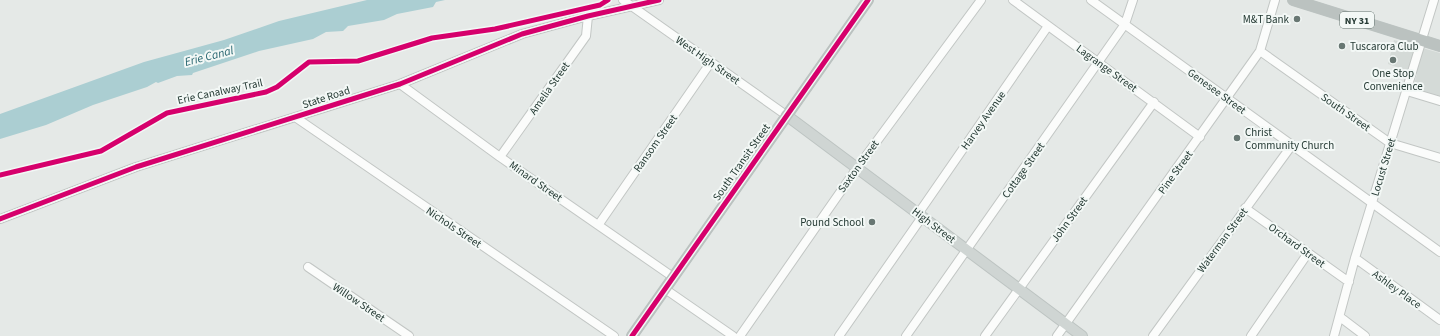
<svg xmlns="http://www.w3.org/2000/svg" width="1440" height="336" viewBox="0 0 1440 336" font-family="'Source Sans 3',sans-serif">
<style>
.built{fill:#d4dad7}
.water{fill:#abced2}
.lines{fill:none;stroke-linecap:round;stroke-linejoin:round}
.minor-casing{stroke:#c2c6c4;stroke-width:10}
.major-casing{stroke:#bdc4c2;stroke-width:12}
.highway-casing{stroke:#bdc4c2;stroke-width:12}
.minor{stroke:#fbfcfb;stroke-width:8}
.major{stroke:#cfd5d3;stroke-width:10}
.highway{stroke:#bbc2c0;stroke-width:11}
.cycleway-casing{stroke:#f3f8f6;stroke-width:8}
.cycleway{stroke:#d6006c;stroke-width:5}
.poi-dot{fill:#687773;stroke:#f3f8f6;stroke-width:1.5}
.labels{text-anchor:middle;stroke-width:4;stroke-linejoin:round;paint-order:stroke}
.shield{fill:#f3f8f6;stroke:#63736e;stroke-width:1}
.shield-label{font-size:10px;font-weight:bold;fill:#253a34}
.poi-label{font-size:11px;fill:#253a34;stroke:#f3f8f6;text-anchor:end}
.street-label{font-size:11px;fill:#253a34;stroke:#f3f8f6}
.water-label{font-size:12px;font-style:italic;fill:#27656f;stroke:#f3f8f6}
</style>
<rect width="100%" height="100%" fill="#e5e9e7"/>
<path class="built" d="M1394 40 1440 53V98L1412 90 1417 74 1388 64Z"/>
<path class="water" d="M367 0H445L436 2 433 7 397 14 384 20 348 26 343 31 326 32 313 39 259 51 193 73 192 75 177 76 158 83 156 82 147 87 93 105 46 125 0 139V114L144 62 224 40 279 21Z"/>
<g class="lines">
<defs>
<path id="minor" d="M623 0 786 115
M1013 0 1200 137
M1091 0 1440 252
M1260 51 1390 143 1440 158
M400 84 500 157 673 277
M1407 91 1440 101
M295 117 614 336
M500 157 586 36 588 16
M1245 208 1349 282
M918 214 1048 26
M0 219 136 167 400 84 522 34 588 16 659 0
M599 224 711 62
M1355 258 1440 320
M308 267 409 336
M665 289 733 336
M1340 317 1365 336
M740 336 857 168 981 0
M839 336 922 217
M906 336 1125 24 1133 0
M985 336 1154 102
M1057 336 1260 51 1275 0
M1153 336 1292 145
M1251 336 1308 253
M1334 336 1355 258 1434 0"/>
<path id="major" d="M786 115 1082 336"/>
<path id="highway" d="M1293 0 1440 46
M632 336 868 0"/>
</defs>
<use href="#minor" class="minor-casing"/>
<use href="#major" class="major-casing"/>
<use href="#highway" class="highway-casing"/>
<use href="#minor" class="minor"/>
<use href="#major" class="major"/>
<use href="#highway" class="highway"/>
<defs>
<path id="cycleway" d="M0 175 101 151 167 113 266 92 277 87 309 62 358 61 432 38 495 29 600 5 608 0
M0 219 136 167 400 84 522 34 588 16 659 0
M632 336 868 0"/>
</defs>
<use href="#cycleway" class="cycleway-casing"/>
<use href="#cycleway" class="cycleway"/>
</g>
<g class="poi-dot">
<circle cx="1297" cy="19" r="4"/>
<circle cx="1342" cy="46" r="4"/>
<circle cx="1393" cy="60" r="4"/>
<circle cx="1237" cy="138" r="4"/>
<circle cx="872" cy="222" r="4"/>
</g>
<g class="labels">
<rect class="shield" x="1340" y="12" width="34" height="16" rx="3"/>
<g class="shield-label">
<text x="1357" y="24">NY 31</text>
</g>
<g class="poi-label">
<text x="1289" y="23">M&amp;T Bank</text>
<text x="1350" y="50" text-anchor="start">Tuscarora Club</text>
<text x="1393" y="77" text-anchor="middle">One Stop<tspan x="1393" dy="13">Convenience</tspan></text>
<text x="1245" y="136" text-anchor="start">Christ<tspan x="1245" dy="13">Community Church</tspan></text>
<text x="864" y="226">Pound School</text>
</g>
<g class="street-label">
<text transform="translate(708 60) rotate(35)" y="4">West High Street</text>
<text transform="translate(1107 68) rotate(36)" y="4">Lagrange Street</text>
<text transform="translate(549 88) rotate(-55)" y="4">Amelia Street</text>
<text transform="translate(220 91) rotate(-12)" y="4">Erie Canalway Trail</text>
<text transform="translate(1217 91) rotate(36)" y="4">Genesee Street</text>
<text transform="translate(326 97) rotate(-18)" y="4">State Road</text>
<text transform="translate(1346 112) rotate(35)" y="4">South Street</text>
<text transform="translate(983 120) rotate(-55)" y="4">Harvey Avenue</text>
<text transform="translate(655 143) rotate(-55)" y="4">Ransom Street</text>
<text transform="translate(741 162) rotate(-55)" y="4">South Transit Street</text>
<text transform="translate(858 166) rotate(-54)" y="4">Saxton Street</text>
<text transform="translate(1383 167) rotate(-73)" y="4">Locust Street</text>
<text transform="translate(1023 170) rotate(-55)" y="4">Cottage Street</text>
<text transform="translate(1175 172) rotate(-54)" y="4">Pine Street</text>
<text transform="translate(536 181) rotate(35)" y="4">Minard Street</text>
<text transform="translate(1069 219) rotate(-54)" y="4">John Street</text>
<text transform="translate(934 225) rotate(37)" y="4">High Street</text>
<text transform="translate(454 227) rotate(34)" y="4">Nichols Street</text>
<text transform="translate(1222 240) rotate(-54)" y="4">Waterman Street</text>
<text transform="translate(1297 245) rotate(36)" y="4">Orchard Street</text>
<text transform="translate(1397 289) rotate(36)" y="4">Ashley Place</text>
<text transform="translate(359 302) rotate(34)" y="4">Willow Street</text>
</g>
<g class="water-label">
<text transform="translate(209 56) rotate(-14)" y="4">Erie Canal</text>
</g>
</g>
</svg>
